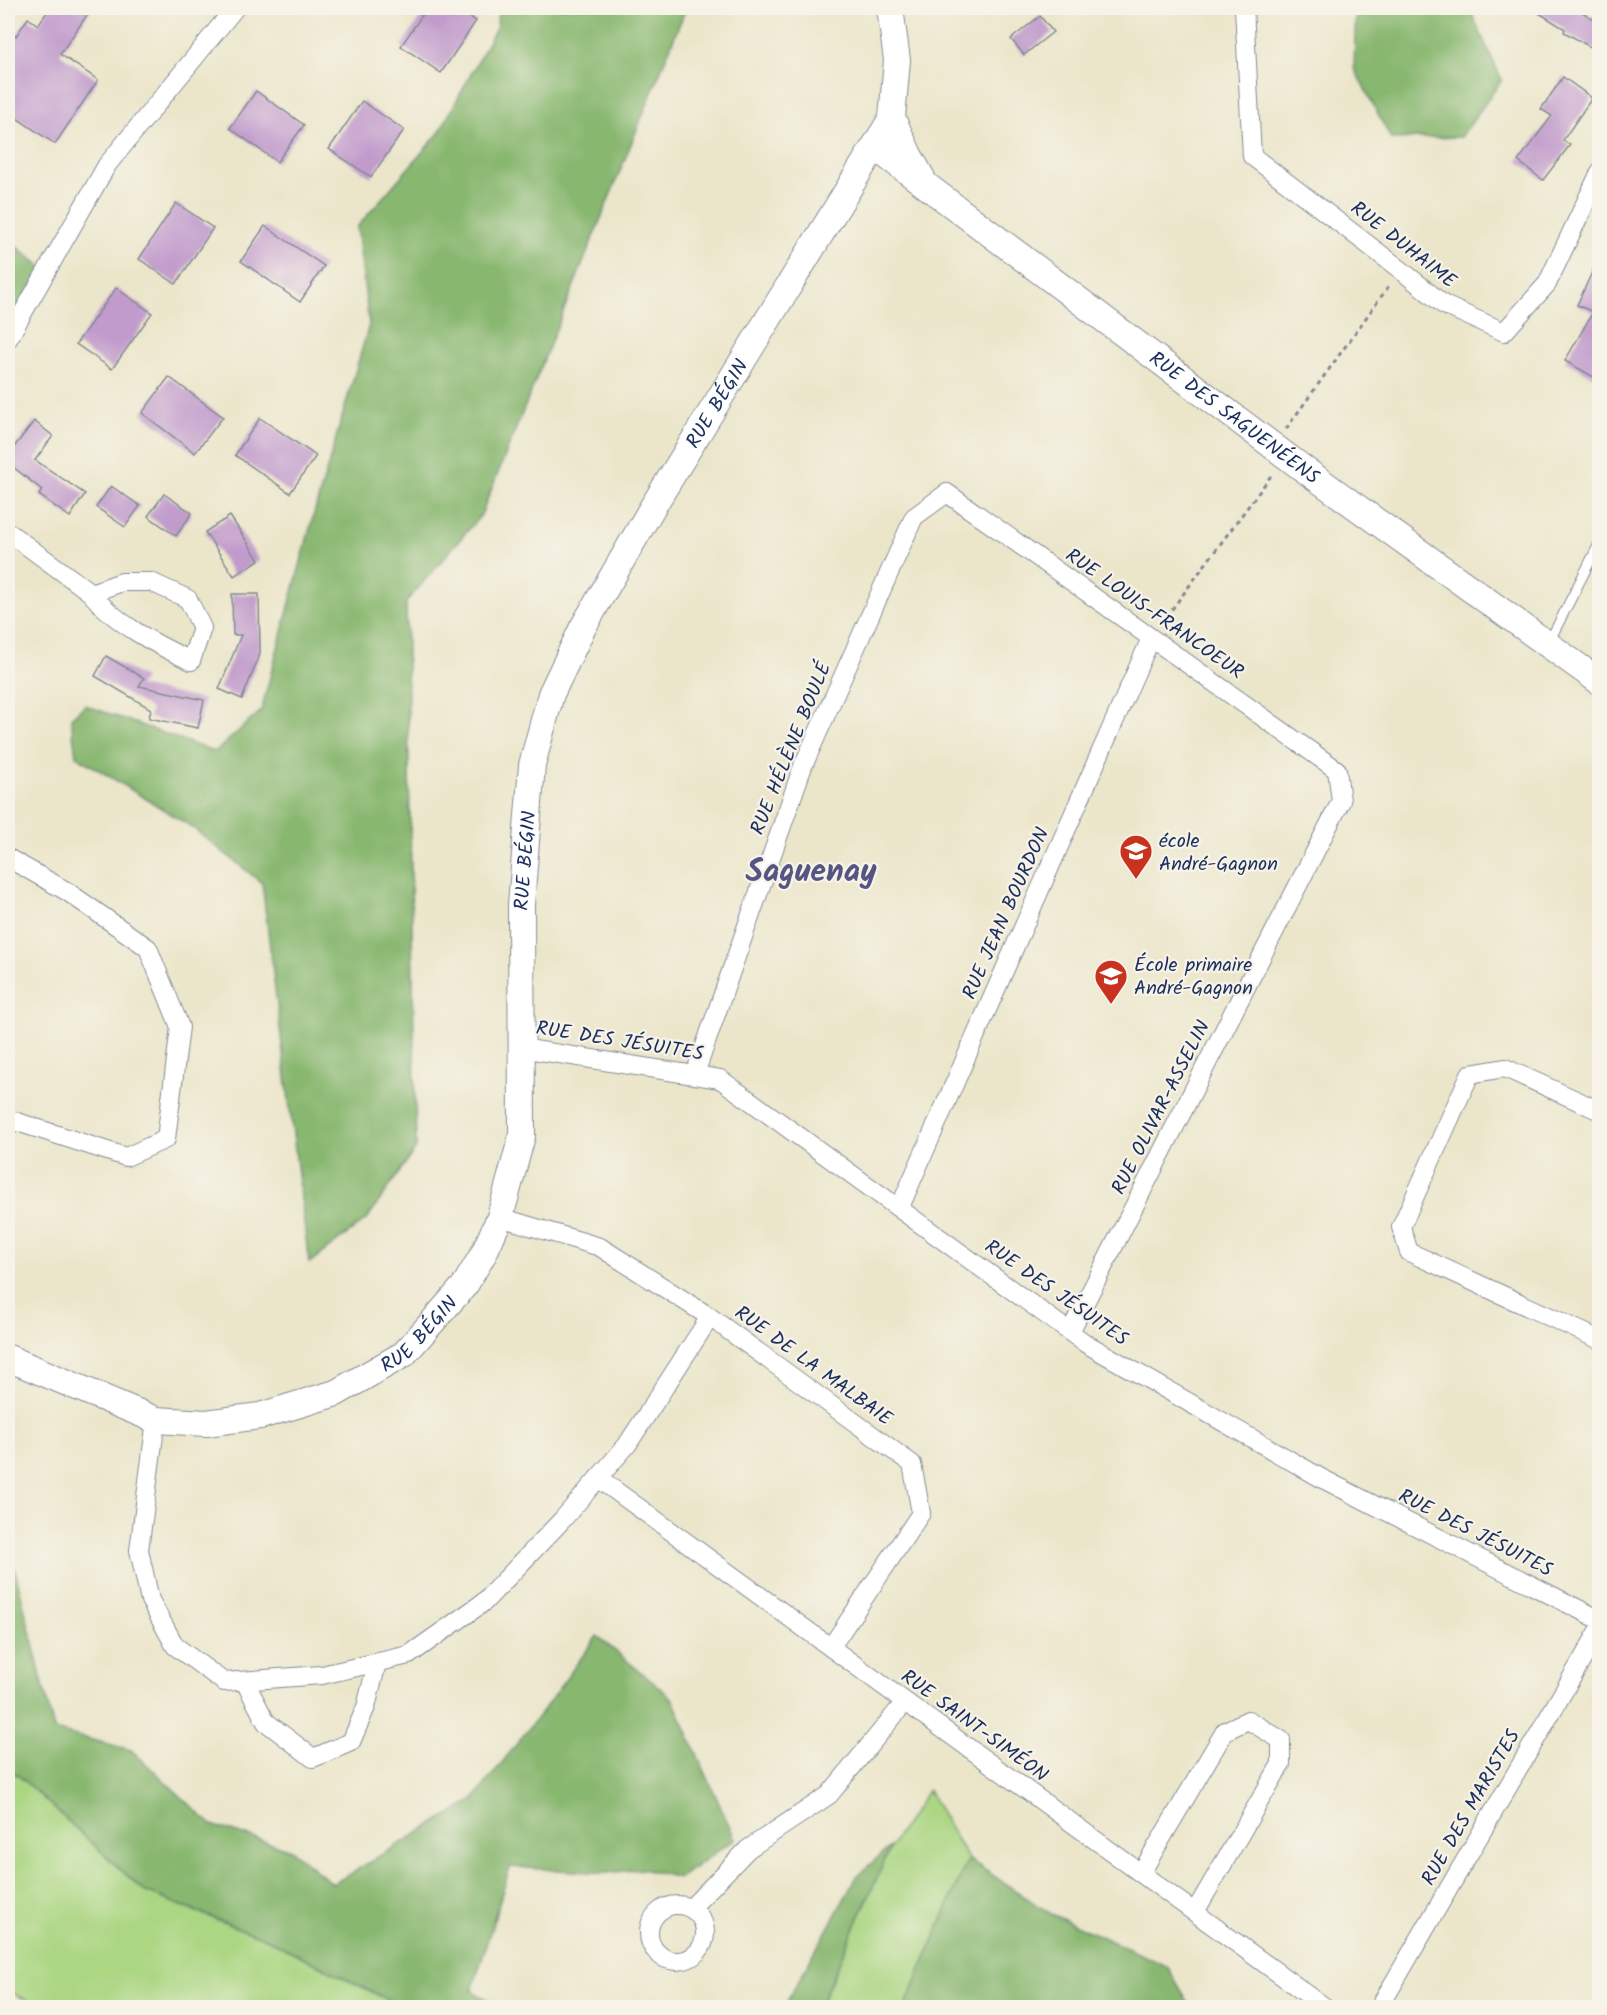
<svg xmlns="http://www.w3.org/2000/svg" width="1607" height="2015" viewBox="0 0 1607 2015" font-family="Kalam,sans-serif">
<style>
.green{fill:#abd682;stroke:#638270;stroke-width:1.5}
.forest{fill:#88b770;stroke:#527367;stroke-width:1.5}
.building{fill:#c19bcc}
.lines{fill:none;stroke-linecap:round;stroke-linejoin:round}
.lane-casing{stroke:#838a94;stroke-width:11}
.street-casing{stroke:#838a94;stroke-width:20}
.secondary-casing{stroke:#838a94;stroke-width:28}
.path{stroke:#838a94;stroke-width:3;stroke-dasharray:4.5 4.5;stroke-linecap:butt}
.lane{stroke:#fff;stroke-width:9}
.street{stroke:#fff;stroke-width:18}
.secondary{stroke:#fff;stroke-width:26}
.labels{text-anchor:middle;stroke-width:4.5;stroke-linejoin:round;paint-order:stroke}
.street-label{font-size:20px;fill:#1b2f5e;stroke:#f7f3e8}
.poi-label{font-size:20px;fill:#1b2f5e;stroke:#f7f3e8;text-anchor:start}
.town-label{font-size:32px;font-weight:bold;fill:#555584;stroke:#f7f3e8}
</style>
<rect width="100%" height="100%" fill="#f7f3e8"/>
<filter id="ink" filterUnits="userSpaceOnUse"><feTurbulence type="fractalNoise" baseFrequency=".0167" numOctaves="2"/><feDisplacementMap in="SourceGraphic" scale="12" xChannelSelector="R" yChannelSelector="G"/><feConvolveMatrix kernelMatrix="1 2 1 2 8 2 1 2 1" color-interpolation-filters="sRGB"/></filter>
<filter id="wash" filterUnits="userSpaceOnUse"><feTurbulence type="fractalNoise" baseFrequency=".008" numOctaves="4" result="noise"/><feDisplacementMap in="SourceGraphic" scale="24" xChannelSelector="R" yChannelSelector="G"/><feGaussianBlur stdDeviation="1.35" result="paint"/><feColorMatrix in="noise" values="0 0 0 0 0 0 0 0 0 0 0 0 0 0 0 0 0 1.4 0 .05"/><feComposite in="paint" operator="in"/></filter>
<g filter="url(#wash)">
<rect width="100%" height="100%" fill="#ebe6ca"/>
<path class="green" d="M8 1770 18 1775 144 1891 269 1940 402 2007 43 2008 8 1991Z
M928 1790 968 1859 905 2007 819 2008 891 1846Z"/>
<path class="forest" d="M498 8H686L481 515 406 602 416 1148 367 1219 309 1263 262 883 189 825 76 756 71 718 85 705 215 752 261 711 313 517 369 325 357 227 439 133 497 26Z
M1356 8H1469L1502 80 1461 137 1391 139 1354 68Z
M8 240 46 270 8 339Z
M8 1545H9L54 1730 131 1750 212 1825 291 1850 333 1884 472 1801 544 1709 597 1636 672 1698 735 1839 679 1878 642 1869 606 1873 510 1867 472 1991 501 2007H402L269 1940 144 1891 18 1775 8 1770Z
M891 1846 819 2007H784L857 1876Z
M968 1859 1051 1914 1167 1966 1191 2007H905Z"/>
<g id="blocks">
<path class="building" d="M50 8H92L60 54 98 80 55 144 8 112V30L16 36 28 18 38 25Z
M427 8H456L476 21 441 73 401 46Z
M1531 8H1575L1599 22V52L1564 32 1565 29Z
M1040 16 1053 32 1024 55 1011 39Z
M1563 77 1592 98 1563 140 1570 145 1543 180 1518 161 1552 116 1541 109Z
M256 91 304 125 277 162 230 128Z
M362 101 404 130 371 177 329 149Z
M176 203 213 228 176 284 139 259Z
M265 226 324 266 300 302 241 261Z
M1599 257V380L1565 361 1593 312 1577 305Z
M116 288 152 313 112 369 76 344Z
M169 377 223 417 195 453 142 413Z
M260 418 316 456 290 493 235 455Z
M34 421 53 436 35 460 85 494 70 517 39 495 42 490 8 463V455Z
M111 486 140 506 125 527 96 507Z
M164 494 192 513 176 536 148 516Z
M230 516 259 560 234 576 205 532Z
M232 594H259L260 654 242 699 219 689 241 635H233Z
M106 656 144 678 139 686 204 700 198 728 149 718 151 709 95 676Z"/>
</g>
</g>
<g filter="url(#ink)">
<use href="#blocks" fill-opacity="0" stroke="#838a94" stroke-width="1.5"/>
<g class="lines">
<defs>
<path id="lane" d="M1548 644 1600 542"/>
<path id="street" d="M1244 8 1252 156 1401 270 1444 305 1504 332 1547 284 1600 172
M8 339 107 165 235 8
M8 532 91 593C114 623 157 645 191 661L202 628 188 599 151 582H122L91 593
M8 858 68 892 148 948 180 1027 166 1139 126 1157 8 1119
M521 1048 720 1079 1085 1343 1321 1478 1600 1620
M695 1074 803 766 914 517 947 493 1337 770 1341 801 1070 1332
M1600 1111 1505 1068 1470 1074 1401 1227 1409 1252 1600 1340
M900 1207 1151 638
M500 1217 600 1247 710 1317 912 1464 921 1513 831 1647
M156 1420 139 1550 150 1600 175 1646 224 1682 322 1675 409 1655 484 1602 562 1520 627 1445 710 1317
M598 1478 1326 2008
M245 1682 266 1722 313 1758 351 1742 366 1707 377 1663
M1141 1873 1225 1731 1248 1720 1281 1740V1764L1195 1912
M649 1933a28 28 0 1 1 56 0a28 28 0 1 1-56 0Z
M691 1908 748 1849 829 1795 905 1702
M1379 2008 1600 1629"/>
<g id="secondary">
<path d="M892 118 909 155 922 178"/>
<path id="s1" d="M875 147 1305 470 1600 682"/>
<path id="s2" d="M8 1358 156 1420 206 1423 260 1416 336 1393 404 1354 465 1285 484 1253 500 1217 522 1136 521 905 532 765 551 694 582 629 652 508 892 118 897 60 890 8"/>
</g>
</defs>
<use href="#lane" class="lane-casing"/>
<use href="#street" class="street-casing"/>
<use href="#secondary" class="secondary-casing"/>
<path class="path" d="M1286 429 1391 283
M1161 624 1273 473"/>
<use href="#lane" class="lane"/>
<use href="#street" class="street"/>
<use href="#secondary" class="secondary"/>
</g>
</g>
<defs>
<symbol id="school-pin" viewBox="-11 -11 22 30"><path d="M0 17L-7.5 6A9.5 9.5 0 1 1 7.5 6Z" fill="#c8321e" stroke="#f7f3e8"/><path d="M0-5L7-2L0 1L-7-2ZM-4 1L0 2.5L4 1V4Q0 6-4 4Z" fill="#fff"/></symbol>
</defs>
<g fill-rule="evenodd">
<use href="#school-pin" x="1117" y="832" width="38" height="52"/>
<use href="#school-pin" x="1092" y="957" width="38" height="52"/>
</g>
<g class="labels">
<g class="street-label">
<text transform="translate(1404 244) rotate(38)" y="7">RUE DUHAIME</text>
<text dy="7" stroke="none"><textPath href="#s2" startOffset="1455">RUE BÉGIN</textPath></text>
<text dy="7" stroke="none"><textPath href="#s1" startOffset="450">RUE DES SAGUENÉENS</textPath></text>
<text transform="translate(1155 613) rotate(35)" y="7">RUE LOUIS-FRANCOEUR</text>
<text transform="translate(790 748) rotate(-68)" y="7">RUE HÉLÈNE BOULÉ</text>
<text dy="7" stroke="none"><textPath href="#s2" startOffset="951">RUE BÉGIN</textPath></text>
<text transform="translate(1005 913) rotate(-66)" y="7">RUE JEAN BOURDON</text>
<text transform="translate(620 1040) rotate(9)" y="7">RUE DES JÉSUITES</text>
<text transform="translate(1160 1107) rotate(-63)" y="7">RUE OLIVAR-ASSELIN</text>
<text transform="translate(1057 1292) rotate(35)" y="7">RUE DES JÉSUITES</text>
<text dy="7" stroke="none"><textPath href="#s2" startOffset="447">RUE BÉGIN</textPath></text>
<text transform="translate(814 1365) rotate(36)" y="7">RUE DE LA MALBAIE</text>
<text transform="translate(1476 1532) rotate(27)" y="7">RUE DES JÉSUITES</text>
<text transform="translate(975 1725) rotate(36)" y="7">RUE SAINT-SIMÉON</text>
<text transform="translate(1470 1807) rotate(-60)" y="7">RUE DES MARISTES</text>
</g>
<g class="poi-label">
<text x="1159" y="847">école<tspan x="1159" dy="23">André-Gagnon</tspan></text>
<text x="1134" y="971">École primaire<tspan x="1134" dy="23">André-Gagnon</tspan></text>
</g>
<g class="town-label">
<text x="811" y="881">Saguenay</text>
</g>
</g>
<rect width="1607" height="2015" fill="none" stroke="#f7f3e8" stroke-width="30"/>
</svg>
